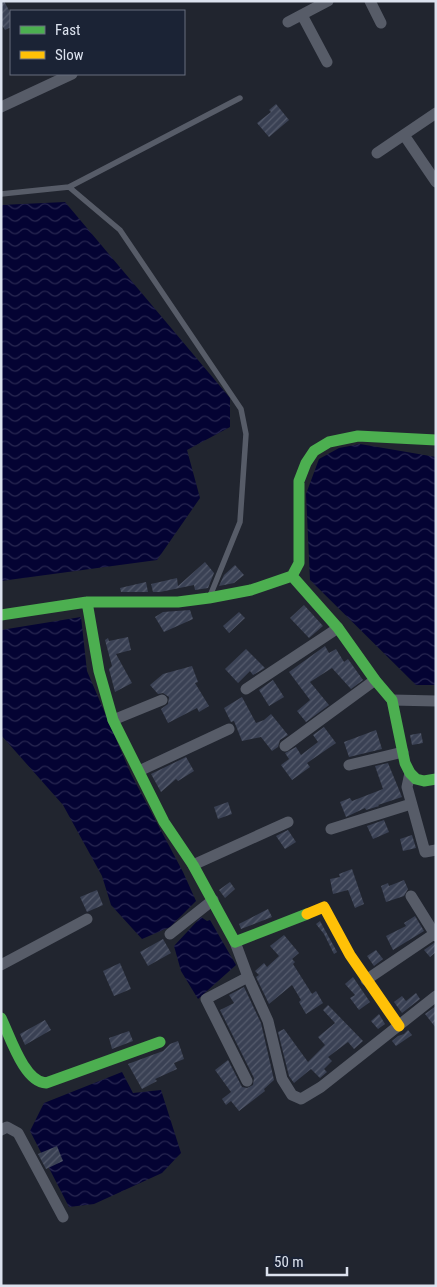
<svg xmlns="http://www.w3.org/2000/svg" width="437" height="1287" viewBox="0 0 437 1287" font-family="'Roboto Condensed',sans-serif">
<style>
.water{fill:url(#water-waves)}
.building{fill:url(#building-hatch)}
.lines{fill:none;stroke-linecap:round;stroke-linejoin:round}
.lane{stroke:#575c68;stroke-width:5.5}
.street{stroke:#575c68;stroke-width:11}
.fast{stroke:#4caf50;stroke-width:11}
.slow{stroke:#ffc107;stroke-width:11}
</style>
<defs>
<pattern id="water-waves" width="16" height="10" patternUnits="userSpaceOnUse" patternTransform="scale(1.25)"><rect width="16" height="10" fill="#040333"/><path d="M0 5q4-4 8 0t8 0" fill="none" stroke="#282751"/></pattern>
<pattern id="building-hatch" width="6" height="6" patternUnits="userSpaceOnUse" patternTransform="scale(1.25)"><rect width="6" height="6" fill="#3a4154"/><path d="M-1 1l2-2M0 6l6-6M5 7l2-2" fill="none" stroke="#565c6d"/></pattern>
</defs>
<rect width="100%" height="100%" fill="#21252f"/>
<path class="water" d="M65 202 230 398V427L187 450 200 498 157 560 1 581V205Z
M360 444 436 457V685H416L310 580 306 494 319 459 339 448Z
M81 617 87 671 131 774 183 872 196 901 170 927 142 939 111 905 102 876 63 805 1 735V630Z
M201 917 207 921 210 920 236 965 198 999 181 971 174 946Z
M122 1072 133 1093 161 1090 181 1153 162 1173 94 1204 69 1207 30 1131 44 1103Z"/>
<path class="building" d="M1 1H4L11 14V27L5 30 1 24Z
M276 104 289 120 269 137 257 123 271 112 269 110Z
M205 562 214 573 208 588 195 590 194 585 160 592H153L151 584 177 578 178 586Z
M235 565 244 575 234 583 219 586 224 575Z
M146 582 148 592H121L120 588Z
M304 605 323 626 309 638 290 618Z
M190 610 193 619 164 632 155 617 163 612Z
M239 612 245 618 229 633 223 626Z
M128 637 131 650 116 654 132 683 115 692 109 669 112 666 105 640 108 638 109 641Z
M325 646 329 653 336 649 344 662 348 659 363 680 351 689 332 668 310 682 329 705 306 722 297 711 310 700 289 672Z
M246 649 265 668 253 675 250 671 238 683 225 669Z
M192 666 198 682 195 683 209 706 199 712 197 708 168 723 161 709 168 704 169 697 163 693 158 694 150 685 163 674Z
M273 680 284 697 269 706 259 690Z
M242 697 256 723 264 720 271 714 288 735 280 740 278 747 272 751 261 737 242 741 234 721 231 722 224 708Z
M324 727 336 743 307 763 310 767 292 780 281 765 289 759 285 753 296 747 301 755 318 742 313 735Z
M376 730 382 749 349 757 344 742Z
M421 733 423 743 412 745 410 735Z
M186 757 194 771 178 781 176 779 161 792 151 774Z
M388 763 402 797 378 805 379 806 366 810 365 808 346 817 340 802 350 798 352 801 383 789 375 766Z
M228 802 232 814 218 819 214 807Z
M384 820 389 832 373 839 367 826Z
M288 830 296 842 285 849 276 836Z
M412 835 416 848 403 851 400 839Z
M352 869 364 904 355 908 348 890 333 894 330 879 340 877 339 874Z
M404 880 408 889 404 896 386 902 381 886 388 883 389 886Z
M230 882 235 889 225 898 219 890Z
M97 890 103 905 87 912 80 897Z
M268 909 272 917 241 929 239 924Z
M415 916 424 931 393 950 386 936 406 926 404 923Z
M320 921 337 952 334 954 324 934 316 924Z
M284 935 299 953 292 959 295 962 293 964 312 994 316 991 323 1003 306 1014 299 1002 301 1000 292 985 269 1004 256 977 259 975 255 971 264 963 267 967 279 956 270 946Z
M163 939 171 953 148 966 140 952Z
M434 943H436V952L430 957 424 950Z
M376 950 383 959 374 966 367 956Z
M120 963 131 989 114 996 103 971Z
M353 977 370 1002 359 1010 350 998 355 995 345 984Z
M244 987 261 1023 274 1080 264 1089 265 1091 239 1111 231 1101 226 1105 222 1099 231 1092 215 1070 228 1060 242 1087 247 1088 253 1085 254 1078 220 1010 234 1003 229 995Z
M416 993 420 999 402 1013 394 1002 402 996 406 1001Z
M328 1005 363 1041 354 1049 348 1042 328 1057 332 1061 324 1069 327 1072 320 1078 311 1069 294 1083 289 1076 278 1032 284 1029 308 1062 325 1045 318 1037 335 1023 323 1010Z
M436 1006V1028L425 1014Z
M379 1014 385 1024 378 1029 371 1021Z
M45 1020 51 1030 25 1045 20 1034Z
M408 1030 412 1035 396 1046 392 1041 398 1036 404 1034Z
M129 1031 133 1041 112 1049 109 1038Z
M178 1041 184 1059 174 1063 177 1069 155 1079 157 1081 142 1089 128 1064 163 1051 170 1044Z
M57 1146 63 1161 46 1169 38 1154Z"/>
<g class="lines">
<path class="lane" d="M69 187 120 230 241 409 246 434 240 522 210 596
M1 194 69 187 240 98"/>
<path class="street" d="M370 1 381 23
M302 15 327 62
M288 22 328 1
M1 107 72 74
M404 135 436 182
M377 153 436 113
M246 689 338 628
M392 700 436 701
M113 720 162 700
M285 746 375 680
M349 765 403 752
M139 771 229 729
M410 773 407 787 425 852 436 850
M331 829 411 804
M193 865 288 822
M411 896 436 936
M170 934 213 900
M235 942 248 977 268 1021 282 1079 292 1095 301 1099 321 1087 436 996
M1 965 87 919
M366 980 434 934
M247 1081 206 999 248 977
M1 1130 7 1127 18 1133 63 1217"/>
<path class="fast" d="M292 576 338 628 375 680 392 700 405 763 410 773 416 779 424 781 436 779
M87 602 99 671 113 720 164 822 193 865 235 942 307 914
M1 615 87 602H178L209 598 251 590 292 576 299 563V481L306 463 314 451 329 442 358 436 436 440
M1 1018C10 1036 24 1082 46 1083L160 1042"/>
<path class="slow" d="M307 914 324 907 350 955 399 1026"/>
</g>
<rect width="437" height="1287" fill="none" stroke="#dce2ee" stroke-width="5"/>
<rect x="10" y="10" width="175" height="65" fill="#1b2335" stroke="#686f7f"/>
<rect x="20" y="26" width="25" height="8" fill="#4caf50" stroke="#686f7f"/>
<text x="55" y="35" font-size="15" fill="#dce2ee">Fast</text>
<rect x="20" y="51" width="25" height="8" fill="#ffc107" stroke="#686f7f"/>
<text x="55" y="60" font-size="15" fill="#dce2ee">Slow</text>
<path d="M267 1267v8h80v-8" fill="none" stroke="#dce2ee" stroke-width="2.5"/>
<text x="274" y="1267" font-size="15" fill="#dce2ee" stroke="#1b2335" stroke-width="4" paint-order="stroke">50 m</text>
</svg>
